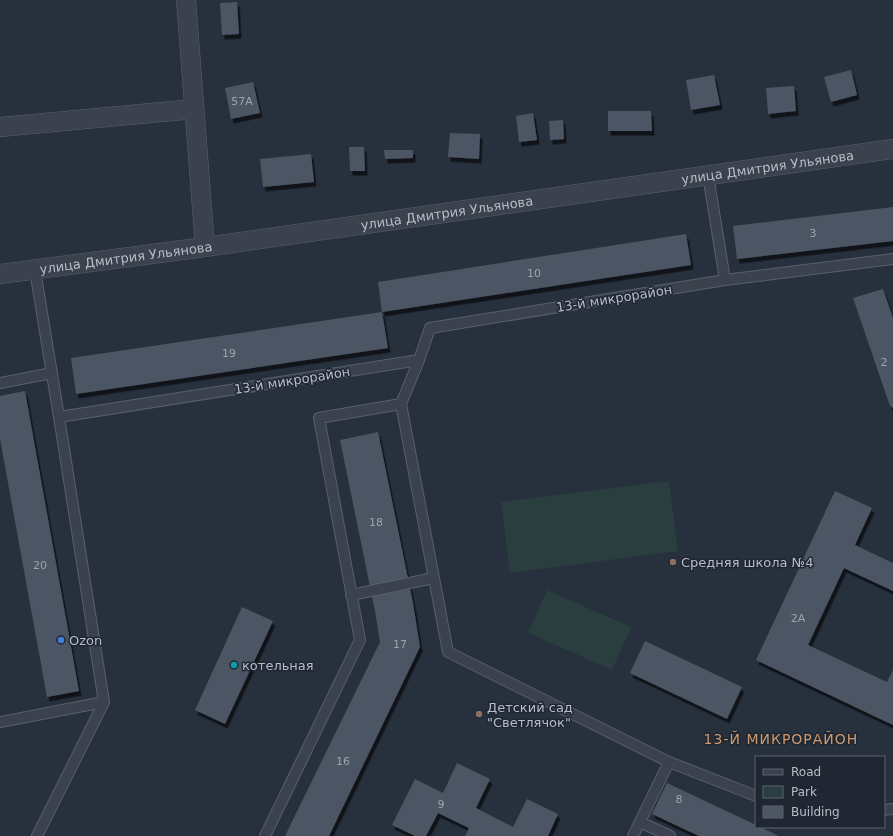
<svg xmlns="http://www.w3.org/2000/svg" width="893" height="836" viewBox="0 0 893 836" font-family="'DejaVu Sans',sans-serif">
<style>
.green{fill:#2a3d3f}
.building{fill:#4c5563;filter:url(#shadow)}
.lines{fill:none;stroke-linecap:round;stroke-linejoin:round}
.service-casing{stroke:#59606b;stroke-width:12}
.minor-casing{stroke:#59606b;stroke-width:20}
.service{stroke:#3b424e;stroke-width:10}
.minor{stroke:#3b424e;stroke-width:19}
.education-dot{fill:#8d6e63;stroke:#202733;stroke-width:1.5}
.shop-dot{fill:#3f7fe0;stroke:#202733;stroke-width:1.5}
.culture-dot{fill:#0f9aa8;stroke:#202733;stroke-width:1.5}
.labels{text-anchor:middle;stroke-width:3;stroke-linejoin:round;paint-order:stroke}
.number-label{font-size:11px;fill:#9ca3af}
.street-label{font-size:13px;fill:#b7bdc8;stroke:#202733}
.poi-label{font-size:13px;fill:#b7bdc8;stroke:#202733;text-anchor:start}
.neighbourhood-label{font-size:14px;letter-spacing:1px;fill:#cc9a6f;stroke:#202733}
</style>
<defs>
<filter id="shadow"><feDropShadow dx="2.5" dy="4.5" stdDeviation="0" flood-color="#0009"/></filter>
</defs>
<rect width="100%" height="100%" fill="#27303d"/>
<path class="green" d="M669 481 678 551 510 573 501 502Z
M547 590 631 627 612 670 528 633Z"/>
<path class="building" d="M237 2 239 34 222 35 220 3Z
M851 70 857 95 831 102 824 77Z
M714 75 720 105 691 110 686 80Z
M253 82 260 113 231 119 225 88Z
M794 86 796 111 768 114 766 88Z
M608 111H651L652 131H608Z
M533 113 537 140 519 142 516 116Z
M563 120 564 139 550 140 549 121Z
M450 133 480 134 479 159 448 157Z
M349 147H364L365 171H350Z
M384 150H413V158L385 159Z
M311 154 314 182 263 187 260 159Z
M893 207V241L737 259 733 226Z
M686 234 691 265 382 312 378 282Z
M883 289 893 318V408L890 406 853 298Z
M382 312 388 348 76 394 71 358Z
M25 391 79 691 47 697 0 439V396Z
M378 432 413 603 420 647 329 836H285L380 642 375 611 340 440Z
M835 491 872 508 855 545 893 563V591L844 568 808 645 887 682 893 670V725L756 660Z
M242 607 273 621 225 724 195 710Z
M645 641 742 687 727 719 630 673Z
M457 763 490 779 476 808 513 827 527 799 558 814 548 836H465L469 828 438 813 426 836H415L392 825 415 779 443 793Z
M667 783 756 825V827H760L779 836H699L652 814Z"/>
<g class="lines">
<defs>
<path id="service" d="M708 175 725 280
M35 270 59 417
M419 360 401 404 448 652 669 762 756 796
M0 383 52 373
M351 595 434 578
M0 722 104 702 59 417 419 360 430 328 725 280 893 259
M884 810 893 809
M640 822 670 836
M37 836 104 702
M265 836 360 640 319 418 401 404
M633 836 669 762"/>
<g id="minor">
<path d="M186 0 205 247"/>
<path d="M0 127 194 109"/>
<path id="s1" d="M0 274 205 247 893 149"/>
</g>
</defs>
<use href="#service" class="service-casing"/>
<use href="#minor" class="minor-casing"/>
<use href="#service" class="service"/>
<use href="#minor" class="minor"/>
</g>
<g class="education-dot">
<circle cx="673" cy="562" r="4"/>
<circle cx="479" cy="714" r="4"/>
</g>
<circle class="shop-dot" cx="61" cy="640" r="4"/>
<circle class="culture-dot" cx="234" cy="665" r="4"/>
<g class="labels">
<g class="number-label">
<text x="242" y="105">57А</text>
<text x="813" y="237">3</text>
<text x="534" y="277">10</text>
<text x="229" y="357">19</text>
<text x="884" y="366">2</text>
<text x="376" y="526">18</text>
<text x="40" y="569">20</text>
<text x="798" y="622">2А</text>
<text x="400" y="648">17</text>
<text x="343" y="765">16</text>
<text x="679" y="803">8</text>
<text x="441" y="808">9</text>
</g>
<g class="street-label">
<text dy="5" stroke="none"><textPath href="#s1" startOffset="775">улица Дмитрия Ульянова</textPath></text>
<text dy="5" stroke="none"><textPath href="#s1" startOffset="451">улица Дмитрия Ульянова</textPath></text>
<text dy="5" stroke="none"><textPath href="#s1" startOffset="127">улица Дмитрия Ульянова</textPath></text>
<text transform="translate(614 298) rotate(-9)" y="5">13-й микрорайон</text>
<text transform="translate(292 380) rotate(-9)" y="5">13-й микрорайон</text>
</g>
<g class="poi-label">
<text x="681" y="567">Средняя школа №4</text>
<text x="69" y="645">Ozon</text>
<text x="242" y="670">котельная</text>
<text x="487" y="712">Детский сад<tspan x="487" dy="15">"Светлячок"</tspan></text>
</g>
<g class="neighbourhood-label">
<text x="781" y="744">13-Й МИКРОРАЙОН</text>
</g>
</g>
<rect x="755" y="756" width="130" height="72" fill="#202733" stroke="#5c636f"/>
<rect x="763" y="769" width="20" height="6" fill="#3b424e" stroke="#5c636f"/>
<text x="791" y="776" font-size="12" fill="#b7bdc8">Road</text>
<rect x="763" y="786" width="20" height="12" fill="#2a3d3f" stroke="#5c636f"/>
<text x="791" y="796" font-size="12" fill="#b7bdc8">Park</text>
<rect x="763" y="806" width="20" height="12" fill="#4c5563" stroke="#5c636f"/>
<text x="791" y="816" font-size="12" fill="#b7bdc8">Building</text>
</svg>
